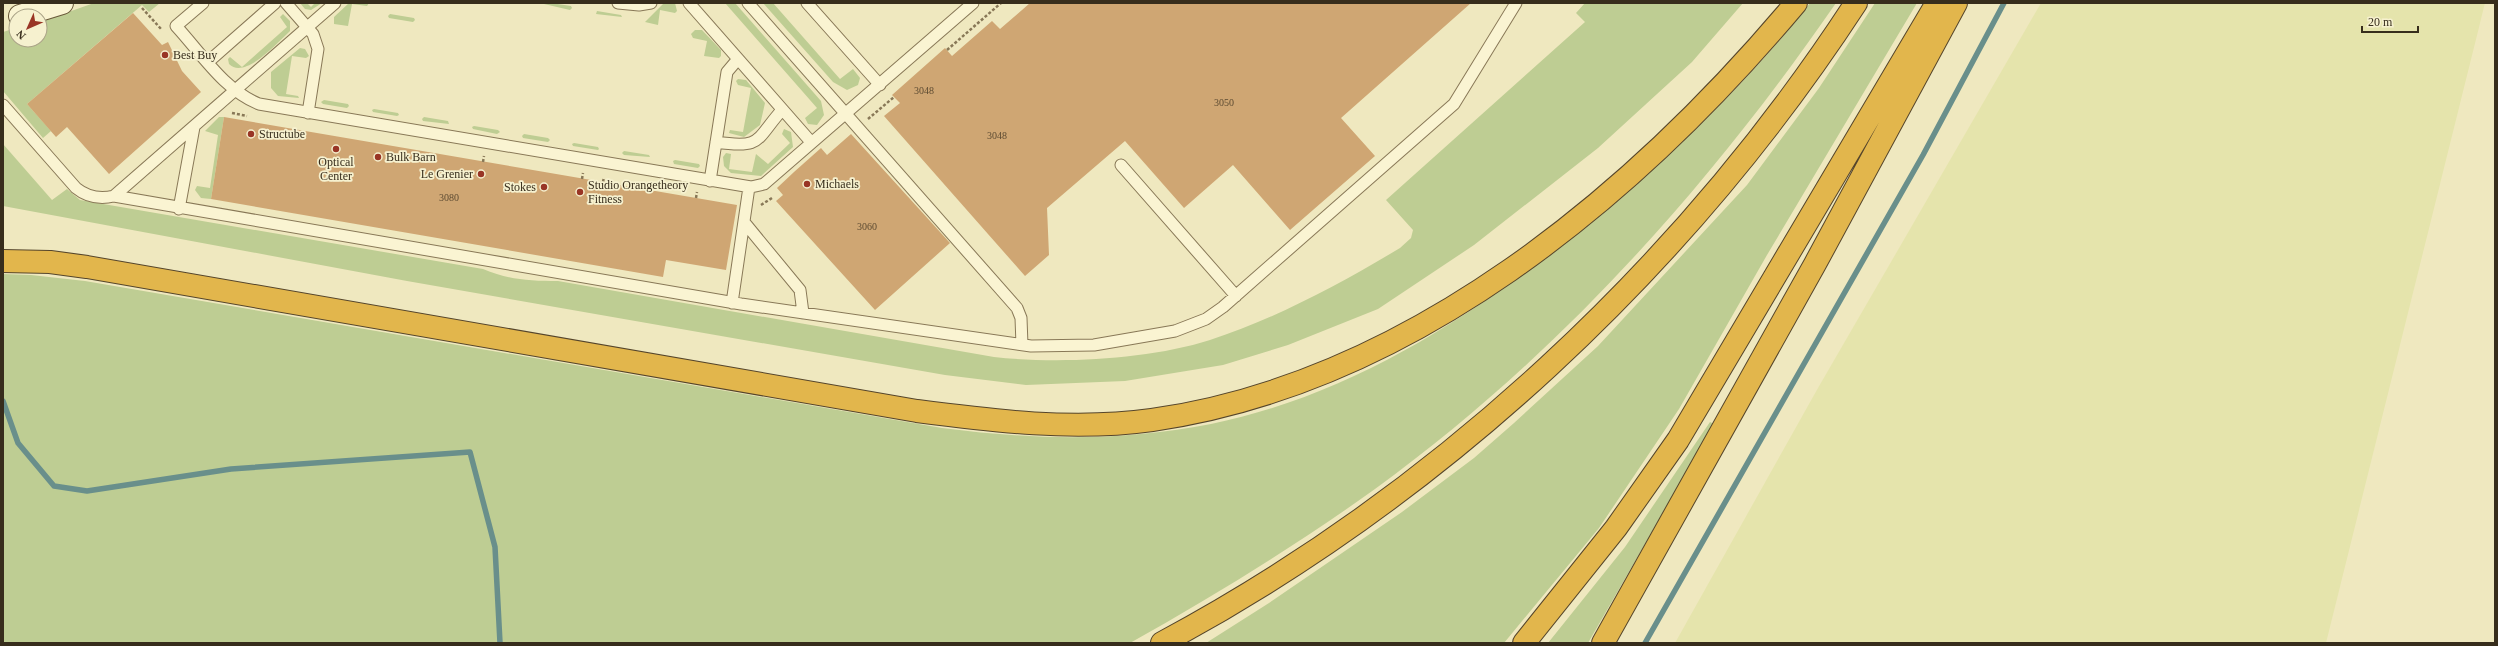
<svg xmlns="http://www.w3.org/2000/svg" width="2498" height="646" viewBox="0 0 2498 646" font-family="'Times New Roman',serif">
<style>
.farmland{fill:#e5e4ac}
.green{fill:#becd93}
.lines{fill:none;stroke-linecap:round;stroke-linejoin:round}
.stream{stroke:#698f8b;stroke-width:5.5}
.building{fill:#cfa673}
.lane-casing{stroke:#887857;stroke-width:13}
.secondary-casing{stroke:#6a593a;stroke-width:24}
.highway-casing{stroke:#55452b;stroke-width:24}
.path{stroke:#887857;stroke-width:2.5;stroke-dasharray:3 2;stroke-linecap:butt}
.lane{stroke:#faf4d2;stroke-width:11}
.secondary{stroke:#faf4d2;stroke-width:22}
.highway{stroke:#e2b64c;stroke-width:22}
.poi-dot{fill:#993525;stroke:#f6f1cf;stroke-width:1.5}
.labels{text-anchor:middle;stroke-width:3.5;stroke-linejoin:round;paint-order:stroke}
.number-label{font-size:10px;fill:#5d4b32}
.poi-label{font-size:12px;fill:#372d1c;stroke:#f6f1cf;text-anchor:start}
</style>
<rect width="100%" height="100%" fill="#efe8bf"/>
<path class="farmland" d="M2041 3H2485L2326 643H1675L1818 388Z"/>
<path class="green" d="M94 3H160L149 12 142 5 27 104 51 131 43 138 3 91V32L16 28V40H40V22Z
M300 3H307L311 7 315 3H322L311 10 305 9Z
M349 3H369L367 6 352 4 348 26 334 24V17Z
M551 3 571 6 572 8 570 10 544 4Z
M664 3H675L677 11 675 13 660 10 658 25 645 22Z
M725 3H735L821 101 824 115 817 125 808 124 805 118 817 108Z
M763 3H773L840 79 853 69 860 78 858 85 847 90 833 82Z
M1585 3H1743L1692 62 1598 148 1474 245 1378 309 1288 345 1223 365 1125 381 1026 385 945 375 407 281 3 206V144L52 200 67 189 80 200 483 269C509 280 530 281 558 281L994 357C1058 364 1147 360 1210 340 1277 318 1340 284 1400 248L1411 238 1413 230 1386 200 1585 22 1576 13Z
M1810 3H1836C1709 187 1557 357 1375 489 1297 545 1214 596 1130 643H3V274L31 275 85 281 942 428C1036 440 1117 442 1211 424 1367 392 1502 297 1621 196 1690 137 1755 74 1810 3Z
M1875 3H1917L1767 255 1679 409 1599 528 1504 643H1206L1269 603 1402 512 1474 458 1514 423 1598 346 1747 185 1819 88Z
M597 11 621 15 622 17 596 14Z
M283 14 290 21V31C278 42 245 80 229 64L228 59 230 57 242 67 287 27 280 17Z
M390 14 414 18 415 20 413 22 389 18 388 16Z
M695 30H702L721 50V56L719 58 704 56 707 41 693 38 691 34Z
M300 48 305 49 309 56 306 58 292 56 286 94 298 96 299 98 278 96 271 88V72Z
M738 79 746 80 765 103 760 125 744 137 729 133 730 130 743 132 751 88 738 85 736 81Z
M324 100 348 104 349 106 347 108 323 104 321 102Z
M374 109 398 113 399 115 397 116 373 112 372 110Z
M219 117H224L211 199 201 198 195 190 197 186 210 188 218 135 205 131Z
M424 117 448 121 449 124 423 121 422 119Z
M474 126 498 130 500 132 497 134 473 129 472 127Z
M784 129 791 132 793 147 761 176 731 173 724 166 723 157 726 153 731 154 729 169 752 172 756 154 768 164 790 143 782 134Z
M524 134 548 138 550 140 548 142 523 138 522 136Z
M574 143 598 147 599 149 598 150 573 146 572 144Z
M624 151 649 155 650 157 624 155 622 153Z
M675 160 699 164 700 166 698 168 674 164 673 161Z
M1710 422 1714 424 1588 643H1548L1625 547Z"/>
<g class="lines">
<path class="stream" d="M3 401 18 443 54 486 87 491 231 469 470 452 495 547 500 643
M1645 643 1923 155 2004 3"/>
</g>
<path class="building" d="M1030 3H1471L1341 118 1375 156 1290 230 1233 165 1184 208 1125 141 1047 208 1049 255 1025 276 884 116 900 103 892 95 945 48 952 56 992 21 1000 29Z
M133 13 162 45 168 42 182 71 201 92 109 174 67 127 56 137 27 104Z
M224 117 737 205 726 270 666 260 663 277 211 199Z
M851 134 950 243 875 310 776 201 783 195 777 188 794 172 821 148 827 155Z"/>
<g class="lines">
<defs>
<path id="lane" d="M203 3 176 26C201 53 224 90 259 104L751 187 764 184 973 3
M286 3 313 34 318 49 308 113
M618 3 639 5 651 3
M689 3 811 142
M748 3 1017 308 1021 318 1022 345
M807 3 880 85
M208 62 275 3
M3 105 76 188C87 197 101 199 114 196L741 304 1031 346 1094 345 1175 331 1206 319 1223 307 1454 104 1516 3
M716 142C763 149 755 140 782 110
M1121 165 1236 296
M710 181 727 72 738 59
M114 196 335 3
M179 209 194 127
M744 222 800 290 803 313
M732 303 749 187"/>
<path id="secondary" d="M20 16 62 3"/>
<path id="highway" d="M3 261 50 262 87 267 917 411C995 421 1073 431 1152 420 1410 383 1633 197 1796 3
M1162 643C1440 494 1684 267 1856 3
M1524 643 1616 528 1678 440 1937 3
M1603 643 1815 264 1956 3"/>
</defs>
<use href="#lane" class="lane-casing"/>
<use href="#secondary" class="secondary-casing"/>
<use href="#highway" class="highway-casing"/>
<path class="path" d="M142 8 162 30
M947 50 1001 3
M232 113 247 116
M868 119 894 97
M483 162 484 156
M582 179 583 173
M603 182 604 177
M633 188 634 182
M696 198 697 192
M761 205 772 198"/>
<use href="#lane" class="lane"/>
<use href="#secondary" class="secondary"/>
<use href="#highway" class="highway"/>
</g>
<g class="poi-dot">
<circle cx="165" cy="55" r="4"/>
<circle cx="251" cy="134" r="4"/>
<circle cx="336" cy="149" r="4"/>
<circle cx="378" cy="157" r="4"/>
<circle cx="481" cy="174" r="4"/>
<circle cx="807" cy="184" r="4"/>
<circle cx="544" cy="187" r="4"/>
<circle cx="580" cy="192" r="4"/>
</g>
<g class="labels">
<g class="number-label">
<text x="924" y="94">3048</text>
<text x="1224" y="106">3050</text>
<text x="997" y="139">3048</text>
<text x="449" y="201">3080</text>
<text x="867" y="230">3060</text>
</g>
<g class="poi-label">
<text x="173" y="59">Best Buy</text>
<text x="259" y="138">Structube</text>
<text x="386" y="161">Bulk Barn</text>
<text x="336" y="166" text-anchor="middle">Optical<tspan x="336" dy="14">Center</tspan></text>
<text x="473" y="178" text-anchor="end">Le Grenier</text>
<text x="815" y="188">Michaels</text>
<text x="588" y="189">Studio Orangetheory<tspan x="588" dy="14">Fitness</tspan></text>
<text x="536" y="191" text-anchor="end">Stokes</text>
</g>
</g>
<rect width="2498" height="646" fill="none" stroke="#372d1c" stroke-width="8"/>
<g transform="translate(28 28) rotate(225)"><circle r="19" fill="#f6f1cf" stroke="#aaa387"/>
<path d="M0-3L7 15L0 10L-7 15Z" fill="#993525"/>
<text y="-6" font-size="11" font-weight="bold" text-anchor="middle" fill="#372d1c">N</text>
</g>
<path d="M2362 26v6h56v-6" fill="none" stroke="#372d1c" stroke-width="2"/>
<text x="2368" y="26" font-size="12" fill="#372d1c" stroke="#f6f1cf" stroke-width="3" paint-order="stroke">20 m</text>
</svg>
